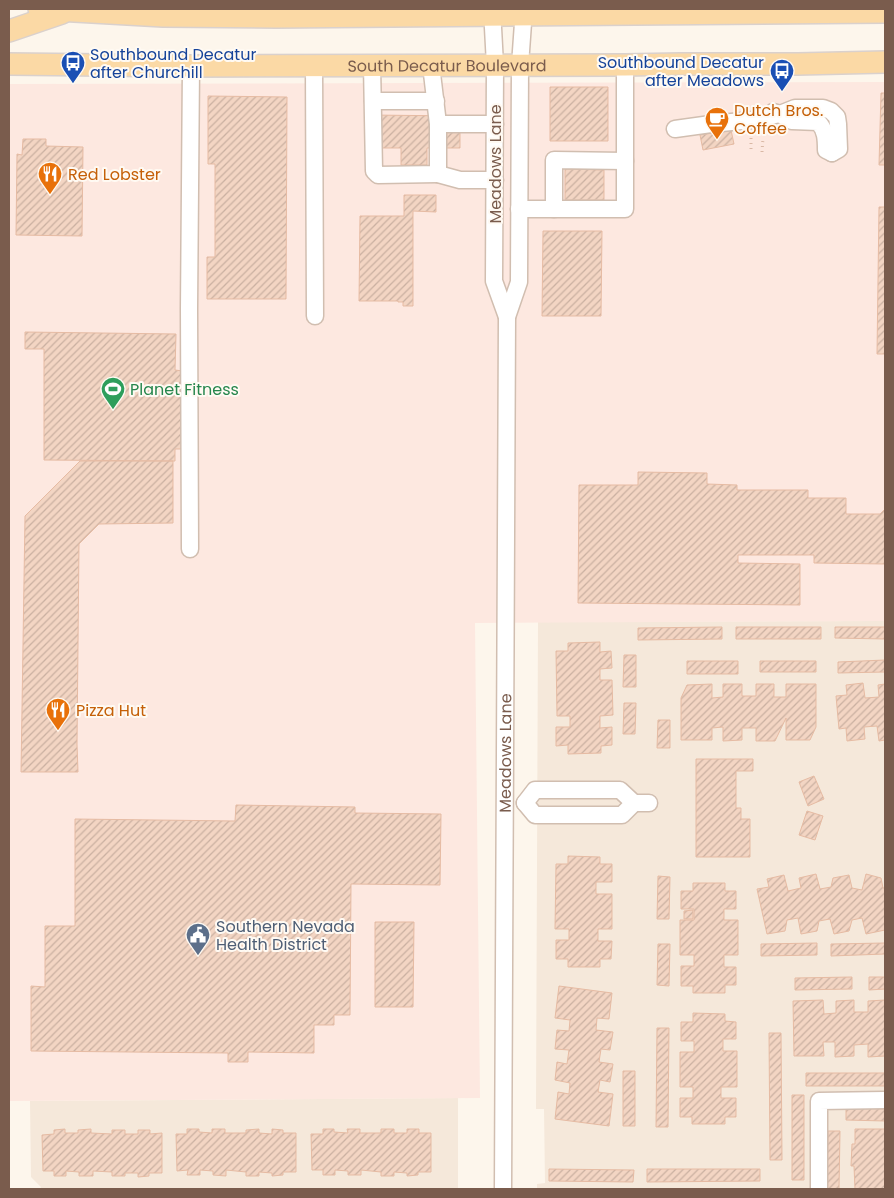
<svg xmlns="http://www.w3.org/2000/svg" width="894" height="1198" viewBox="0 0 894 1198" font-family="Poppins,sans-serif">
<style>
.residential{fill:#f5e8da}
.commercial{fill:#fde8e0}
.building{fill:url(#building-hatch);stroke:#e6bba3}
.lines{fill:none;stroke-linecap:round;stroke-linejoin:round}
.minor-casing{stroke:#d1beb0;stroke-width:19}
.major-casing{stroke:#dad1cd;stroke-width:24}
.path{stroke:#d9b8a5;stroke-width:3;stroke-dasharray:1 4;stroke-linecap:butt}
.minor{stroke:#fff;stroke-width:16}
.major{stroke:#fbd9a5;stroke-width:21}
.labels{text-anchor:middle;stroke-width:4;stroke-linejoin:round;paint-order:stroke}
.transit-label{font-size:16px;fill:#164399;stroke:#fffaf3;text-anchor:start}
.street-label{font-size:16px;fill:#7a5c4d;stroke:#fffaf3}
.food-label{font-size:16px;fill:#c56008;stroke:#fffaf3;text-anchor:start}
.leisure-label{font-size:16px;fill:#27864d;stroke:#fffaf3;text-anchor:start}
.service-label{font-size:16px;fill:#4e5e75;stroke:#fffaf3;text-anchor:start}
</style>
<defs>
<pattern id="building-hatch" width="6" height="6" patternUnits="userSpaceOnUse" patternTransform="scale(1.25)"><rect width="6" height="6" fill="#f3d5c3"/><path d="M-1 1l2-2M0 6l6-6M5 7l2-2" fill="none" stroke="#cab0a1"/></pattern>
</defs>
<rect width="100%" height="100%" fill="#fdf6ec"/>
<path class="residential" d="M885 621V1189H537V1184L545 1183 544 1109H536L538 622Z
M458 1098V1189H40L41 1187 31 1177 30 1101Z"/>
<path class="commercial" d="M885 82V621L475 623 480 1098 9 1101V84Z"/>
<path class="building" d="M550 87H608V141H550Z
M881 93H885V165H879Z
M208 96 287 97 286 299H207V257H215V164H208Z
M370 115 460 116V148H427V165H401V148H369Z
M731 130 734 144 703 150 700 135Z
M23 139H46V146L83 147 82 236 16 235 17 154 22 155Z
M565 169 604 170V200H565Z
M404 195H436V212L413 211V306H403V302H398V301H359L360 216H404Z
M879 207H885V354H877Z
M543 231H602L601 316H542Z
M25 332 176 334 175 370 183 371 182 449H175V461L44 460V349H25Z
M80 461H173V523L99 524 79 544 77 744 78 772H21L25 516Z
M638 472 707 473V484L737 485V490H808V498H846V514H880L885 509V564L814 563V555H738V563L800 564V605L578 603 579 485H638Z
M722 627V639L638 640V628Z
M736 627H821V639H736Z
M835 627H885V639L835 638Z
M600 642V652L611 651 612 668 600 669V680H612L613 715 600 716V728L612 727V745L601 746V753L568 754V745L556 746V727H570V716H557L556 651H568V643Z
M624 655H636V687H623Z
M885 660V672L838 673V662Z
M687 661H738V674H687Z
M760 661H816V672H760Z
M863 683 865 698 879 697 878 685 885 684V740L879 741 877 726 864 727 865 739 847 741 846 728 839 729 836 696 847 695 846 685Z
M712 684V698L723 697V684H742V696H756V684H774V697H786V684H816V727L810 740H786V718L775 741H756V728H742V740L723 741V727L712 728V740H681V698L687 685Z
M624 703H636L635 734H623Z
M658 720H670V748H657Z
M696 759H753V771H736V808H741V819H750V857H696Z
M814 776 824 799 808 806 799 782Z
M236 805 355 807V813L441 814 440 885 351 884 350 1015H334V1025H314V1053L248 1052V1062H228V1053L31 1051V986L45 987V926H75V819L235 821Z
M807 811 823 816 815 840 799 835Z
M568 856 600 857V864H612V882H596V894H612V929H598V941H612L611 959H600V967H568V959H556V940H569V929H555L556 864H568Z
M816 874 820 889 831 887 833 878 849 875 852 888 862 890 866 874 881 878 883 888H885V930L866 934 862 918 852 920 849 931 834 934 830 919 819 921 817 931 801 934 798 918 787 920 785 931 767 934 757 889 769 887 767 879 784 875 788 891 801 888 799 878Z
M658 876 670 877 669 919H657Z
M693 883H725V891H736V909H724V920H738V955H724V967H736V985H725V993H693V986H681V966H694V955H680V920H694V909H681V891H693Z
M693 910V919H684V911Z
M375 922H414L413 1007H375Z
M817 943V955L761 956V944Z
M885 943V954L831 956V944Z
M658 944H670L669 986 657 985Z
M852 977V989L795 990V978Z
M869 977H885V989L869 990Z
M559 986 612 993 609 1019 597 1018 596 1030 613 1032 610 1050 601 1049 599 1062 613 1064 610 1082 600 1080 598 1092 613 1094 609 1126 555 1119 558 1092 569 1094 570 1083 555 1080 557 1062 567 1064 569 1050 555 1049 557 1030 569 1031 570 1020 555 1018Z
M823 1000 824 1014 836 1013V1001L854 1000V1012H868V1001L885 1000V1056L868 1057V1044L854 1045V1056L835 1057V1042H823L824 1056H794L793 1001Z
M693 1013 725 1014V1021L736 1022V1039H723V1051H737V1087H721V1098H736V1117H725V1124H692V1117H680V1098H693V1087H680V1052H694V1041H681V1022H693Z
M657 1028H669L668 1127H656Z
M769 1033H781L782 1160H770Z
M623 1071H635V1126H623Z
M806 1073H885V1086H806Z
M792 1095H804V1180H792Z
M846 1108 885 1109V1121L846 1120Z
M65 1129V1133H78V1130L91 1129V1133L112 1134V1130H125V1134H138V1130H150V1134L162 1133V1173H149V1176L138 1177V1173H125V1176H112V1172L93 1171V1176H79V1172L66 1171V1176H54V1171H43L42 1135 54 1134V1130Z
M187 1129H199V1132L212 1133V1129H225V1133H246V1130L259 1129V1133L272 1134V1129L283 1130V1133H296V1172H283V1175L272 1176V1173L259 1172V1176H246V1172L226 1170V1176L213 1175V1171L200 1170V1175H187L188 1170 177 1171 176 1134H187Z
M323 1129H334V1132L348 1133 347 1129H360V1133H381V1129H394V1133H407V1129H419V1133H431V1172H418V1175L407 1176V1173L394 1172V1176H381V1172L361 1170V1175H348V1171L335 1170V1175H323V1170H312L311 1134H323Z
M855 1129H885V1189H855L854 1166H851L852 1144H855Z
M828 1131H840L839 1189H827Z
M549 1169 634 1170 633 1182 549 1181Z
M647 1169H760V1181L647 1182Z"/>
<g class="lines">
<defs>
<g id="minor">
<path d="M492 9 495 65 494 281 507 317"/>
<path d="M314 65 315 316"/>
<path d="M372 65 374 171 378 175 438 174V124L431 65"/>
<path d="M373 101H436"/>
<path d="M773 112 780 114 792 121 818 122C826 130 826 140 826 150L832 153"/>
<path d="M438 124H495"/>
<path d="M675 129 711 124 752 120 780 114 795 108H823L831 111 837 117 838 124 839 149 832 153"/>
<path d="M438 174 460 180H495"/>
<path d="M519 209H625V65"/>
<path d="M554 209V160L625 161"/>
<path d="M190 549 189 309 191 66"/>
<path d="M525 803 535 790H620L634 803H649"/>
<path d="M525 803 535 815H622L634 803"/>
<path id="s1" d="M503 1189 507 317 519 282 520 65 524 9"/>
<path d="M819 1189V1101L885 1100"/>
</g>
<g id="major">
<path d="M39 9 163 16 276 17 885 12"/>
<path d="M9 31 62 13"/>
<path id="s2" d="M9 64 191 66 625 65 680 64H798L885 62"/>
</g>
</defs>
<use href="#minor" class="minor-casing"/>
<use href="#major" class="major-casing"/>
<path class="path" d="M751 138V153
M762 152 763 138"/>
<use href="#minor" class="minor"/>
<use href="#major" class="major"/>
</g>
<defs>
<symbol id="bus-pin" viewBox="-11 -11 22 30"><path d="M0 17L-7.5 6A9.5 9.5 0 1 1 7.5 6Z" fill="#1a4fb4" stroke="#fffaf3"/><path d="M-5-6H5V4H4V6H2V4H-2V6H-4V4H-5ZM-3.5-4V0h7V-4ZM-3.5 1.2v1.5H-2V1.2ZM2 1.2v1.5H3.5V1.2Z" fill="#fff"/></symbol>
<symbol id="cafe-pin" viewBox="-11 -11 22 30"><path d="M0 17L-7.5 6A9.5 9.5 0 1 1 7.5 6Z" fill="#e8710a" stroke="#fffaf3"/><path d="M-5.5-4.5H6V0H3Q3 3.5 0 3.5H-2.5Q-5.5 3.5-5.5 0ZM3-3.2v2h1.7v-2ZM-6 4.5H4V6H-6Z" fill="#fff"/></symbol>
<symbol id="restaurant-pin" viewBox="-11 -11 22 30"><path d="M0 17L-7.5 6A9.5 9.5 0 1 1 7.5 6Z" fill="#e8710a" stroke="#fffaf3"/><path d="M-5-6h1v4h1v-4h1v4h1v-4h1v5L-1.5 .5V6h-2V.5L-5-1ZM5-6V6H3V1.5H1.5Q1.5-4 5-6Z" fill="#fff"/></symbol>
<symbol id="stadium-pin" viewBox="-11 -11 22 30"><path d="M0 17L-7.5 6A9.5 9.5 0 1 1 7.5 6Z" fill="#2e9e5b" stroke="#fffaf3"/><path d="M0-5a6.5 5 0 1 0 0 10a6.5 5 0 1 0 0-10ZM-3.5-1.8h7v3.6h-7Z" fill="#fff"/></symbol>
<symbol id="civic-pin" viewBox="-11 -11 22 30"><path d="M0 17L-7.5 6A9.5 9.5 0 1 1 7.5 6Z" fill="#5c6f8a" stroke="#fffaf3"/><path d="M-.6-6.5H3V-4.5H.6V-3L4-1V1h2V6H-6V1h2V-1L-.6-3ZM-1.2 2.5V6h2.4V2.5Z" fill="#fff"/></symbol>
</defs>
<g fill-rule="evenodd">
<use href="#bus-pin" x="59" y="49" width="28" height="38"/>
<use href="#bus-pin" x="768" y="57" width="28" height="38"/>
<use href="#cafe-pin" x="703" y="105" width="28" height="38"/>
<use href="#restaurant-pin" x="36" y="160" width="28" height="38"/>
<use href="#stadium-pin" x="99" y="375" width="28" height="38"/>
<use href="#restaurant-pin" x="44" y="696" width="28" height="38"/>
<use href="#civic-pin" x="184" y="921" width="28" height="38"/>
</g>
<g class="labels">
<g class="transit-label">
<text x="90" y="60">Southbound Decatur<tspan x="90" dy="18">after Churchill</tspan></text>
<text x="764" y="68" text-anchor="end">Southbound Decatur<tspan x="764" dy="18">after Meadows</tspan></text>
</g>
<g class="street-label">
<text dy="6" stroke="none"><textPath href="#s2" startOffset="438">South Decatur Boulevard</textPath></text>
<text transform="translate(495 164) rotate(-90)" y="6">Meadows Lane</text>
<text dy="6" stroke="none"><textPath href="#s1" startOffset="436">Meadows Lane</textPath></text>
</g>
<g class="food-label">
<text x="734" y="116">Dutch Bros.<tspan x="734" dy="18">Coffee</tspan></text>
<text x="68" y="180">Red Lobster</text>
<text x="76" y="716">Pizza Hut</text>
</g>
<g class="leisure-label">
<text x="130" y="395">Planet Fitness</text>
</g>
<g class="service-label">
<text x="216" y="932">Southern Nevada<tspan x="216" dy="18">Health District</tspan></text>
</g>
</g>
<rect width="894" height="1198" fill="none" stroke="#7a5c4d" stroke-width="20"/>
</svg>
